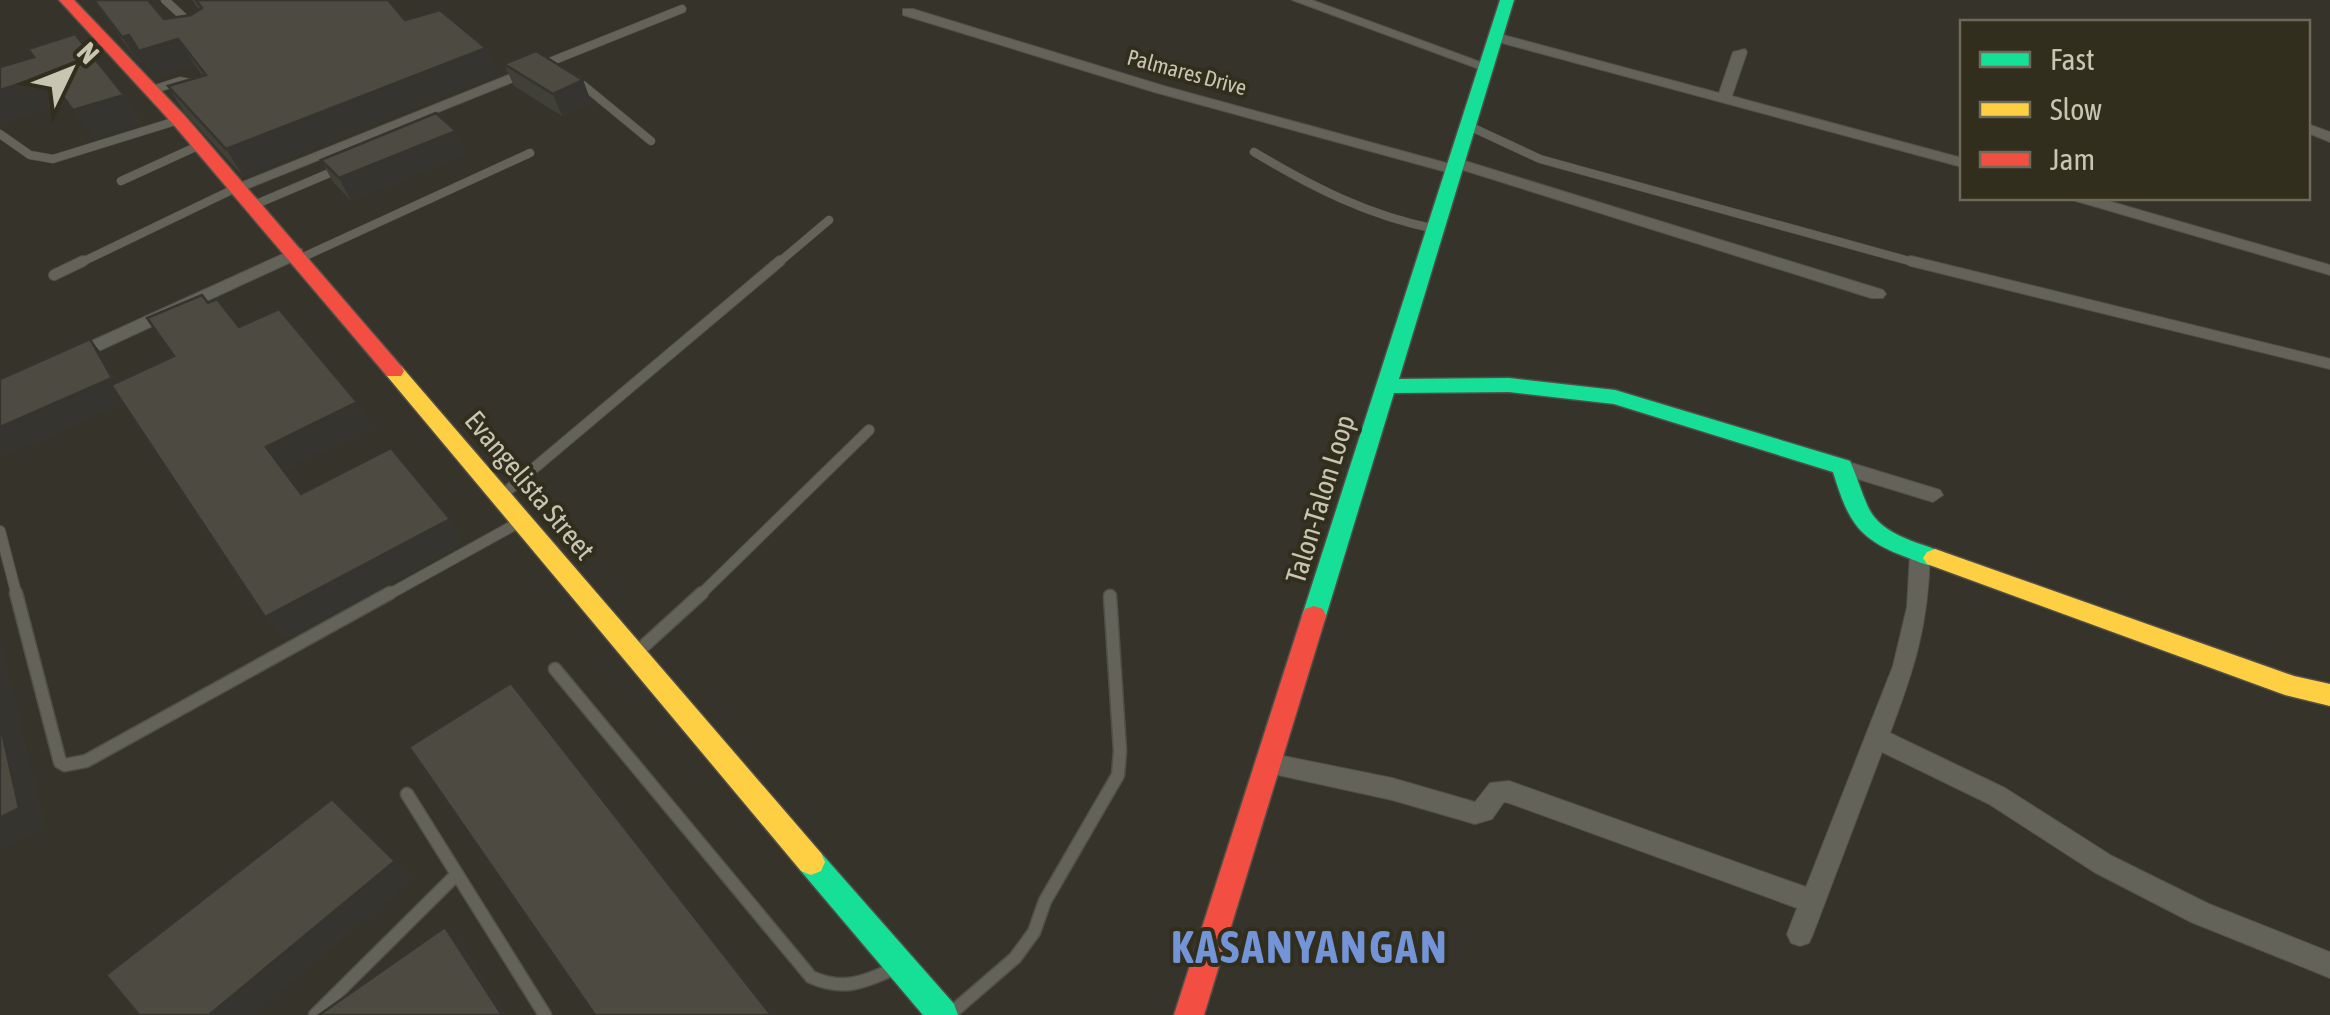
<svg xmlns="http://www.w3.org/2000/svg" width="2330" height="1015" viewBox="0 0 2330 1015" font-family="'Asap Condensed',sans-serif">
<style>
.lines{fill:none;stroke-linecap:round;stroke-linejoin:round}
.lane-far2-casing{stroke:#514f48;stroke-width:9}
.lane-far1-casing{stroke:#514f48;stroke-width:12}
.lane-casing{stroke:#514f48;stroke-width:15}
.street-casing{stroke:#514f48;stroke-width:2}
.fast-casing{stroke:#514f48;stroke-width:3}
.slow-casing{stroke:#514f48;stroke-width:3}
.jam-casing{stroke:#514f48;stroke-width:3}
.lane-far2{stroke:#646359;stroke-width:8}
.lane-far1{stroke:#646359;stroke-width:10}
.lane{stroke:#646359;stroke-width:12}
.street{fill:#646359;fill-rule:evenodd}
.fast{fill:#16e098;fill-rule:evenodd}
.slow{fill:#ffcf43;fill-rule:evenodd}
.jam{fill:#f24e42;fill-rule:evenodd}
.wall{fill:#414038}
.shaded-wall{fill:#35342e}
.building{fill:#4c4a41;stroke:#35342e;stroke-width:2.5}
.labels{text-anchor:middle;stroke-width:8;stroke-linejoin:round;paint-order:stroke}
.far-street-label{font-size:22px;fill:#c8c5b3;stroke:#312e1d}
.street-label{font-size:28px;fill:#c8c5b3;stroke:#312e1d}
.near-district-label{font-size:45px;font-weight:bold;letter-spacing:2.5px;fill:#7394d6;stroke:#312e1d}
</style>
<rect width="100%" height="100%" fill="#36342a"/>
<g class="lines">
<defs>
<path id="lane-far2" d="M165 0 190 23
M552 61 682 9
M577 80 651 141
M149 91 180 81 200 85
M1469 126 1540 159 1920 264
M0 134 30 155 53 159 179 120
M1254 152C1312 187 1369 216 1436 229
M121 181 200 145
M254 205 339 169
M301 258 530 153
M78 264 238 187
M777 264 829 220"/>
<path id="lane-far1" d="M1911 261 2330 364
M54 275 83 261
M501 496 780 261
M0 531 17 596
M386 596 518 523
M699 596 869 430"/>
<path id="lane" d="M16 593 60 762 65 765 86 761 390 593
M635 654 702 593
M555 669 811 977C842 991 863 983 893 969
M407 794 545 1015
M315 1015 455 876
M949 1015 1015 958 1034 932 1045 901 1118 775 1120 751 1110 596"/>
<path id="street" d="M1292 0H1312L1494 67 1482 70Z
M903 9H913L1164 86 1450 164 1452 160H1462L1883 290 1886 294 1883 298H1871L1463 170 1460 173H1450L1154 92 903 15Z
M1496 33 1719 93 1733 52 1745 49 1747 52 1732 96 1962 158V167L1491 40V34Z
M533 65 540 69 538 72 244 190 238 192 230 187Z
M2308 124 2330 132V142L2308 133Z
M2074 198H2098L2330 265V275L2076 201Z
M296 248 302 249V257L77 361 71 363 62 357 65 353Z
M1842 460 1940 490 1943 495 1933 502 1835 472 1832 467Z
M1920 546 1927 548 1930 554C1928 626 1915 667 1890 733L2005 788 2112 856 2209 904 2330 952V978L2191 922 2094 872 1989 804 1882 752 1813 934 1809 943 1800 946 1791 943 1787 934 1797 908 1509 803 1504 802 1492 819 1475 824 1392 800 1269 773 1261 770 1257 763 1261 756 1269 753 1392 778 1475 802 1490 783 1509 781 1806 887 1893 666 1907 607 1910 554 1913 548Z"/>
<path id="fast" d="M1500 0H1514L1399 379 1509 378 1615 390 1850 461C1857 476 1861 492 1868 507 1881 535 1917 542 1943 552L1947 558 1943 564C1930 569 1918 561 1906 557 1857 539 1848 520 1833 472L1614 404 1509 392 1394 393 1326 616 1323 623 1314 626 1305 623 1302 616Z
M811 849 821 853 954 1004 958 1015H923L801 871 797 862 801 853Z"/>
<path id="slow" d="M394 364 401 366 821 853 825 862 821 871 811 875 801 871 387 376 384 371 387 366Z
M1935 549 2294 676 2330 684V706L2285 695 1927 564 1923 558 1927 552Z"/>
<path id="jam" d="M59 0H74L185 116 401 366 404 371 401 376H387L173 124Z
M1314 606 1323 609 1326 616 1204 1015H1174L1302 616 1305 609Z"/>
</defs>
<use href="#lane-far2" class="lane-far2-casing"/>
<use href="#lane-far1" class="lane-far1-casing"/>
<use href="#lane" class="lane-casing"/>
<use href="#street" class="street-casing"/>
<use href="#fast" class="fast-casing"/>
<use href="#slow" class="slow-casing"/>
<use href="#jam" class="jam-casing"/>
<use href="#lane-far2" class="lane-far2"/>
<use href="#lane-far1" class="lane-far1"/>
<use href="#lane" class="lane"/>
<use href="#street" class="street"/>
<use href="#fast" class="fast"/>
<use href="#slow" class="slow"/>
<use href="#jam" class="jam"/>
</g>
<path class="wall" d="M93 0 164 19 191 15 199 10 192 0H389L405 20 486 48 497 74 243 176 184 112 168 86 203 76 194 64 156 77 145 61 139 63Z
M504 64 583 80 591 102 562 116 514 86Z
M466 153 351 201 333 182 321 160Z"/>
<path class="shaded-wall" d="M129 35 145 61 139 63 122 37Z
M178 39 194 64 156 77 139 51Z
M486 48 497 74 243 176 226 149Z
M47 75 68 104 0 124V90Z
M583 80 591 102 562 116 553 94Z
M124 95 143 123 94 139 73 110Z
M456 131 466 153 351 201 339 178Z
M90 339 108 361 130 401 0 458V427Z
M357 402 373 426 284 471 266 447Z
M450 519 465 543 285 640 265 617Z
M0 635 46 827 0 851Z
M395 861 414 879 252 1015H209Z
M445 927 462 944 508 1015H502Z"/>
<path class="building" d="M94 0H148L164 19 191 15 202 8 196 0H388L405 20 440 10 486 48 226 149 168 86 206 75 178 39 139 51 129 35 122 37Z
M75 34 124 95 73 110 47 75 0 90V67L34 57 28 49Z
M536 51 583 80 553 94 504 64Z
M436 113 456 131 339 178 321 160Z
M202 295 208 303 217 299 239 327 279 309 357 402 266 447 301 494 391 448 450 519 265 617 111 385 174 356 147 318Z
M90 339 112 378 0 427V379Z
M511 683 771 1015H595L409 747Z
M0 723 19 808 0 818Z
M332 799 395 861 209 1015H139L106 975Z
M445 927 502 1015H319Z"/>
<g class="labels">
<g class="far-street-label">
<text transform="translate(1187 72) rotate(15)" y="8">Palmares Drive</text>
</g>
<g class="street-label">
<text transform="translate(530 485) rotate(50)" y="10">Evangelista Street</text>
<text transform="translate(1320 499) rotate(-73)" y="10">Talon-Talon Loop</text>
</g>
<g class="near-district-label">
<text x="1310" y="963">KASANYANGAN</text>
</g>
</g>
<rect x="1960" y="20" width="350" height="180" fill="#312e1d" stroke="#6d6a59" stroke-width="2.5"/>
<rect x="1980" y="52" width="50" height="15" fill="#16e098" stroke="#6d6a59" stroke-width="2.5"/>
<text x="2050" y="70" font-size="30" fill="#c8c5b3">Fast</text>
<rect x="1980" y="102" width="50" height="15" fill="#ffcf43" stroke="#6d6a59" stroke-width="2.5"/>
<text x="2050" y="120" font-size="30" fill="#c8c5b3">Slow</text>
<rect x="1980" y="152" width="50" height="15" fill="#f24e42" stroke="#6d6a59" stroke-width="2.5"/>
<text x="2050" y="170" font-size="30" fill="#c8c5b3">Jam</text>
<g transform="translate(70 70) rotate(47)" stroke="#312e1d" stroke-width="8" paint-order="stroke">
<path d="M0-8L18 38L0 25L-18 38Z" fill="#c8c5b3"/>
<text y="-15" font-size="28" font-weight="bold" text-anchor="middle" fill="#c8c5b3">N</text>
</g>
</svg>
